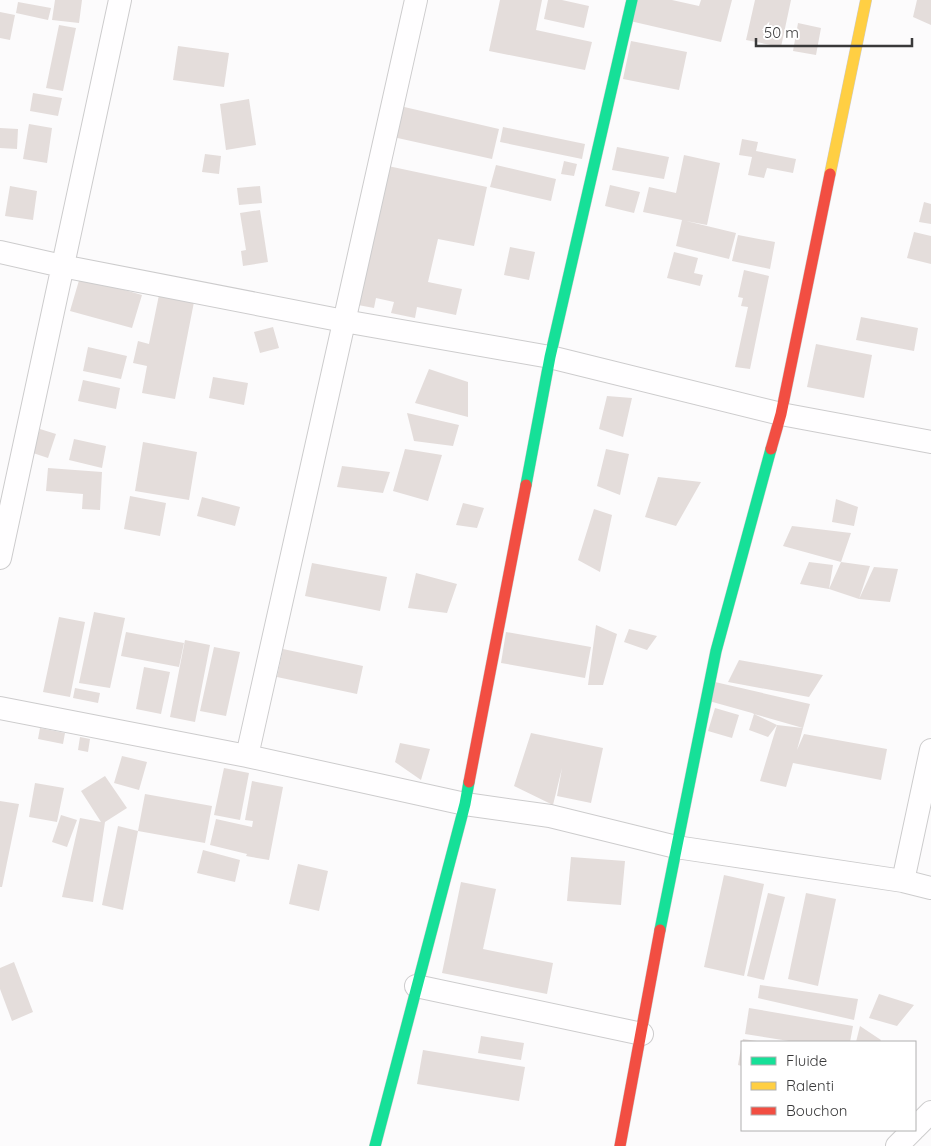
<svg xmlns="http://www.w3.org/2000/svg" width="931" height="1146" viewBox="0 0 931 1146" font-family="Quicksand,sans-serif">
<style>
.building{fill:#e4dddb}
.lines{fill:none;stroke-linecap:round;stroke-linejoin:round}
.street-casing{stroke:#cdcccd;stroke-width:24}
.fast-casing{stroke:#cdcccd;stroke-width:12}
.slow-casing{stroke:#cdcccd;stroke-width:12}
.jam-casing{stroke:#cdcccd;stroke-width:12}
.street{stroke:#fffeff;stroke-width:22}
.fast{stroke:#16e098;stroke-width:11}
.slow{stroke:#ffcf43;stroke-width:11}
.jam{stroke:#f24e42;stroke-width:11}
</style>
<rect width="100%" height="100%" fill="#fcfbfc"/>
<path class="building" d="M55 0H82L79 23 52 20Z
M500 0H542L536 30 592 42 585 70 489 51Z
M548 0H562L589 6 584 28 544 19Z
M635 0H672L699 6 701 0H732L721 42 630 21Z
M755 0H791L781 47 746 40Z
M917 0H931V25L913 17Z
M18 2 51 8 48 20 16 13Z
M0 12 15 15 10 40 0 38Z
M798 23 821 28 816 55 793 51Z
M59 25 76 28 63 91 46 88Z
M631 41 687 52 679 90 623 79Z
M178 46 229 53 224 87 173 80Z
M33 93 62 98 58 116 30 111Z
M249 99 256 145 226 150 220 104Z
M400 106 499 129 492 159 393 137Z
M29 124 52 128 47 163 23 159Z
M503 127 585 144 582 159 500 142Z
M0 128 18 129 17 149 0 148Z
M742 139 758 142 756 151 796 159 793 173 767 168 764 178 748 175 752 157 739 155Z
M617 147 669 157 664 179 612 170Z
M205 154 221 156 219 174 202 172Z
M684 155 720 163 707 225 686 221 736 233 729 259 676 246 682 220 643 212 649 187 676 193Z
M564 161 577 164 574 176 561 174Z
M496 165 556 179 551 201 490 187Z
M388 166 487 187 474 246 438 239 428 282 462 289 456 315 417 307 415 318 391 313 394 302 376 298 374 308 358 305Z
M610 185 640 192 634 213 605 206Z
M10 186 37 191 33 220 5 216Z
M260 186 262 203 239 205 237 188Z
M924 202 931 204V224L919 222Z
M260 210 268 262 243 266 241 251 246 250 240 213Z
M914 232 931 236V264L907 258Z
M738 235 775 242 770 269 732 261Z
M510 247 535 252 529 280 504 275Z
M674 252 698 258 694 273 703 275 700 286 667 278Z
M744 270 769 276 750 369 735 367 748 307 741 306 743 298 738 297Z
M80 277 142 295 132 328 70 311Z
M159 295 194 302 175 399 142 393 147 366 133 363 138 341 149 344Z
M861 317 918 328 914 351 856 340Z
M273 327 279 348 260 353 254 332Z
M816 344 872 355 864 398 807 387Z
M88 347 127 356 121 379 83 371Z
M429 369 468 382V417L415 403Z
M213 377 248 383 244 405 209 398Z
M83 380 120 388 116 409 78 401Z
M607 396 632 398 623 437 599 429Z
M407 413 459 425 453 446 414 441Z
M40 429 56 434 48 458 33 453Z
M74 439 106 446 102 468 69 460Z
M143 442 197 452 189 500 135 491Z
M405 449 442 455 428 501 393 491Z
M606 449 629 454 620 495 597 486Z
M342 466 390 472 383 493 337 487Z
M48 468 102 472 100 510 82 509 83 494 46 491Z
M658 477 701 482 676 526 645 517Z
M130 496 166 503 160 536 124 529Z
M202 497 240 507 235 526 197 516Z
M836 499 858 507 854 526 832 522Z
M463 503 484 508 477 528 456 525Z
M594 509 612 515 600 572 578 560Z
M792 526 851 533 841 562 783 546Z
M809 562 833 565 829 589 800 584Z
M841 562 870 566 859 599 874 567 898 569 890 602 859 599 829 589Z
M312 563 387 577 380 611 305 596Z
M416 573 457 584 447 613 408 608Z
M94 612 125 618 110 688 79 683Z
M59 617 85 622 70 697 43 692Z
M596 625 617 634 603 685H588Z
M629 629 657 636 647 650 624 642Z
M126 632 184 643 179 667 121 656Z
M506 632 591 647 585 678 501 663Z
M185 640 210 645 195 722 170 717Z
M214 647 240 652 226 716 200 711Z
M283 649 363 666 357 694 277 677Z
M739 660 823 675 809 697 728 682Z
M144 667 170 672 161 714 136 709Z
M715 682 810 704 803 728 797 750 804 734 887 749 881 780 793 763 786 787 760 781 777 725 768 737 749 730 754 714 777 725 803 728 754 714 752 713 709 701Z
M75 688 100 693 98 703 73 698Z
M715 708 739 715 732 738 708 731Z
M40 728 65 733 63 744 38 739Z
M531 733 603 748 591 803 557 796 562 768 553 805 514 786Z
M80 737 90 739 88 752 78 750Z
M400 743 430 749 421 780 395 762Z
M122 756 147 762 139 790 114 783Z
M224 768 249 773 240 820 214 815Z
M105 776 127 808 105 822 93 902 62 897 80 818 101 822 81 791Z
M252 781 283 787 269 860 246 856 247 854 210 845 216 819 252 827 253 821 245 820Z
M35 783 64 788 57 822 29 817Z
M145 794 212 806 205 843 138 831Z
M0 801 19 804 2 887H0Z
M61 815 77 820 67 847 52 842Z
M118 826 138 831 123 910 102 905Z
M203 850 240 860 235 882 197 873Z
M571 857 625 861 621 905 567 901Z
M298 864 328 871 319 911 289 904Z
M724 875 764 884 744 976 704 967Z
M461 882 496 889 483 949 553 963 547 994 442 973Z
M768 893 785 897 764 980 747 976Z
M806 893 836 899 818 986 788 979Z
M14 962 33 1012 12 1021 0 989V968Z
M760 985 858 999 854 1020 758 998Z
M879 994 914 1005 897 1026 869 1018Z
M749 1008 853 1026 850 1042H795L745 1034Z
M860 1026 881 1040 880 1042H856Z
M481 1036 524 1043 521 1060 478 1053Z
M743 1039 757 1041V1042H742Z
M741 1048H742V1066L738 1065Z
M423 1050 525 1067 519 1101 417 1084Z"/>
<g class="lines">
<defs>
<path id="street" d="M0 252 62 266 344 321 550 357 781 414 931 442
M0 558 120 0
M0 708 247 756 465 804 550 816 676 847 903 881 931 888
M247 756 416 0
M903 881 931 750
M416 986 642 1034
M915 1128 931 1112
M897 1146 913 1130"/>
<path id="fast" d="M526 485 550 357 632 0
M660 930 716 651 771 449
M375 1146 465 804 469 782"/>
<path id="slow" d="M830 174 866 0"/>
<path id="jam" d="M771 449 781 414 830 174
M469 782 526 485
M620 1146 660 930"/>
</defs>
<use href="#street" class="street-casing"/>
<use href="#fast" class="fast-casing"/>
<use href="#slow" class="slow-casing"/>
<use href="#jam" class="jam-casing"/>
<use href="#street" class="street"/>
<use href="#fast" class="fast"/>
<use href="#slow" class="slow"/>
<use href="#jam" class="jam"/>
</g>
<rect x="741" y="1041" width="175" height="90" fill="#ffffff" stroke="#b0b0b0"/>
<rect x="751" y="1057" width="25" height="8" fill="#16e098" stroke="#b0b0b0"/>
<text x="786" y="1066" font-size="15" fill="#39393a">Fluide</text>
<rect x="751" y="1082" width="25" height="8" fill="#ffcf43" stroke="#b0b0b0"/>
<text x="786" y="1091" font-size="15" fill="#39393a">Ralenti</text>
<rect x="751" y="1107" width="25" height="8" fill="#f24e42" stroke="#b0b0b0"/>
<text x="786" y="1116" font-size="15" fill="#39393a">Bouchon</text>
<path d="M756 38v8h156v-8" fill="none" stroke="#39393a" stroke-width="2.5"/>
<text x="764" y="38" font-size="15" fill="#39393a" stroke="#ffffff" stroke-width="4" paint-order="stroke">50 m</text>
</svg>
